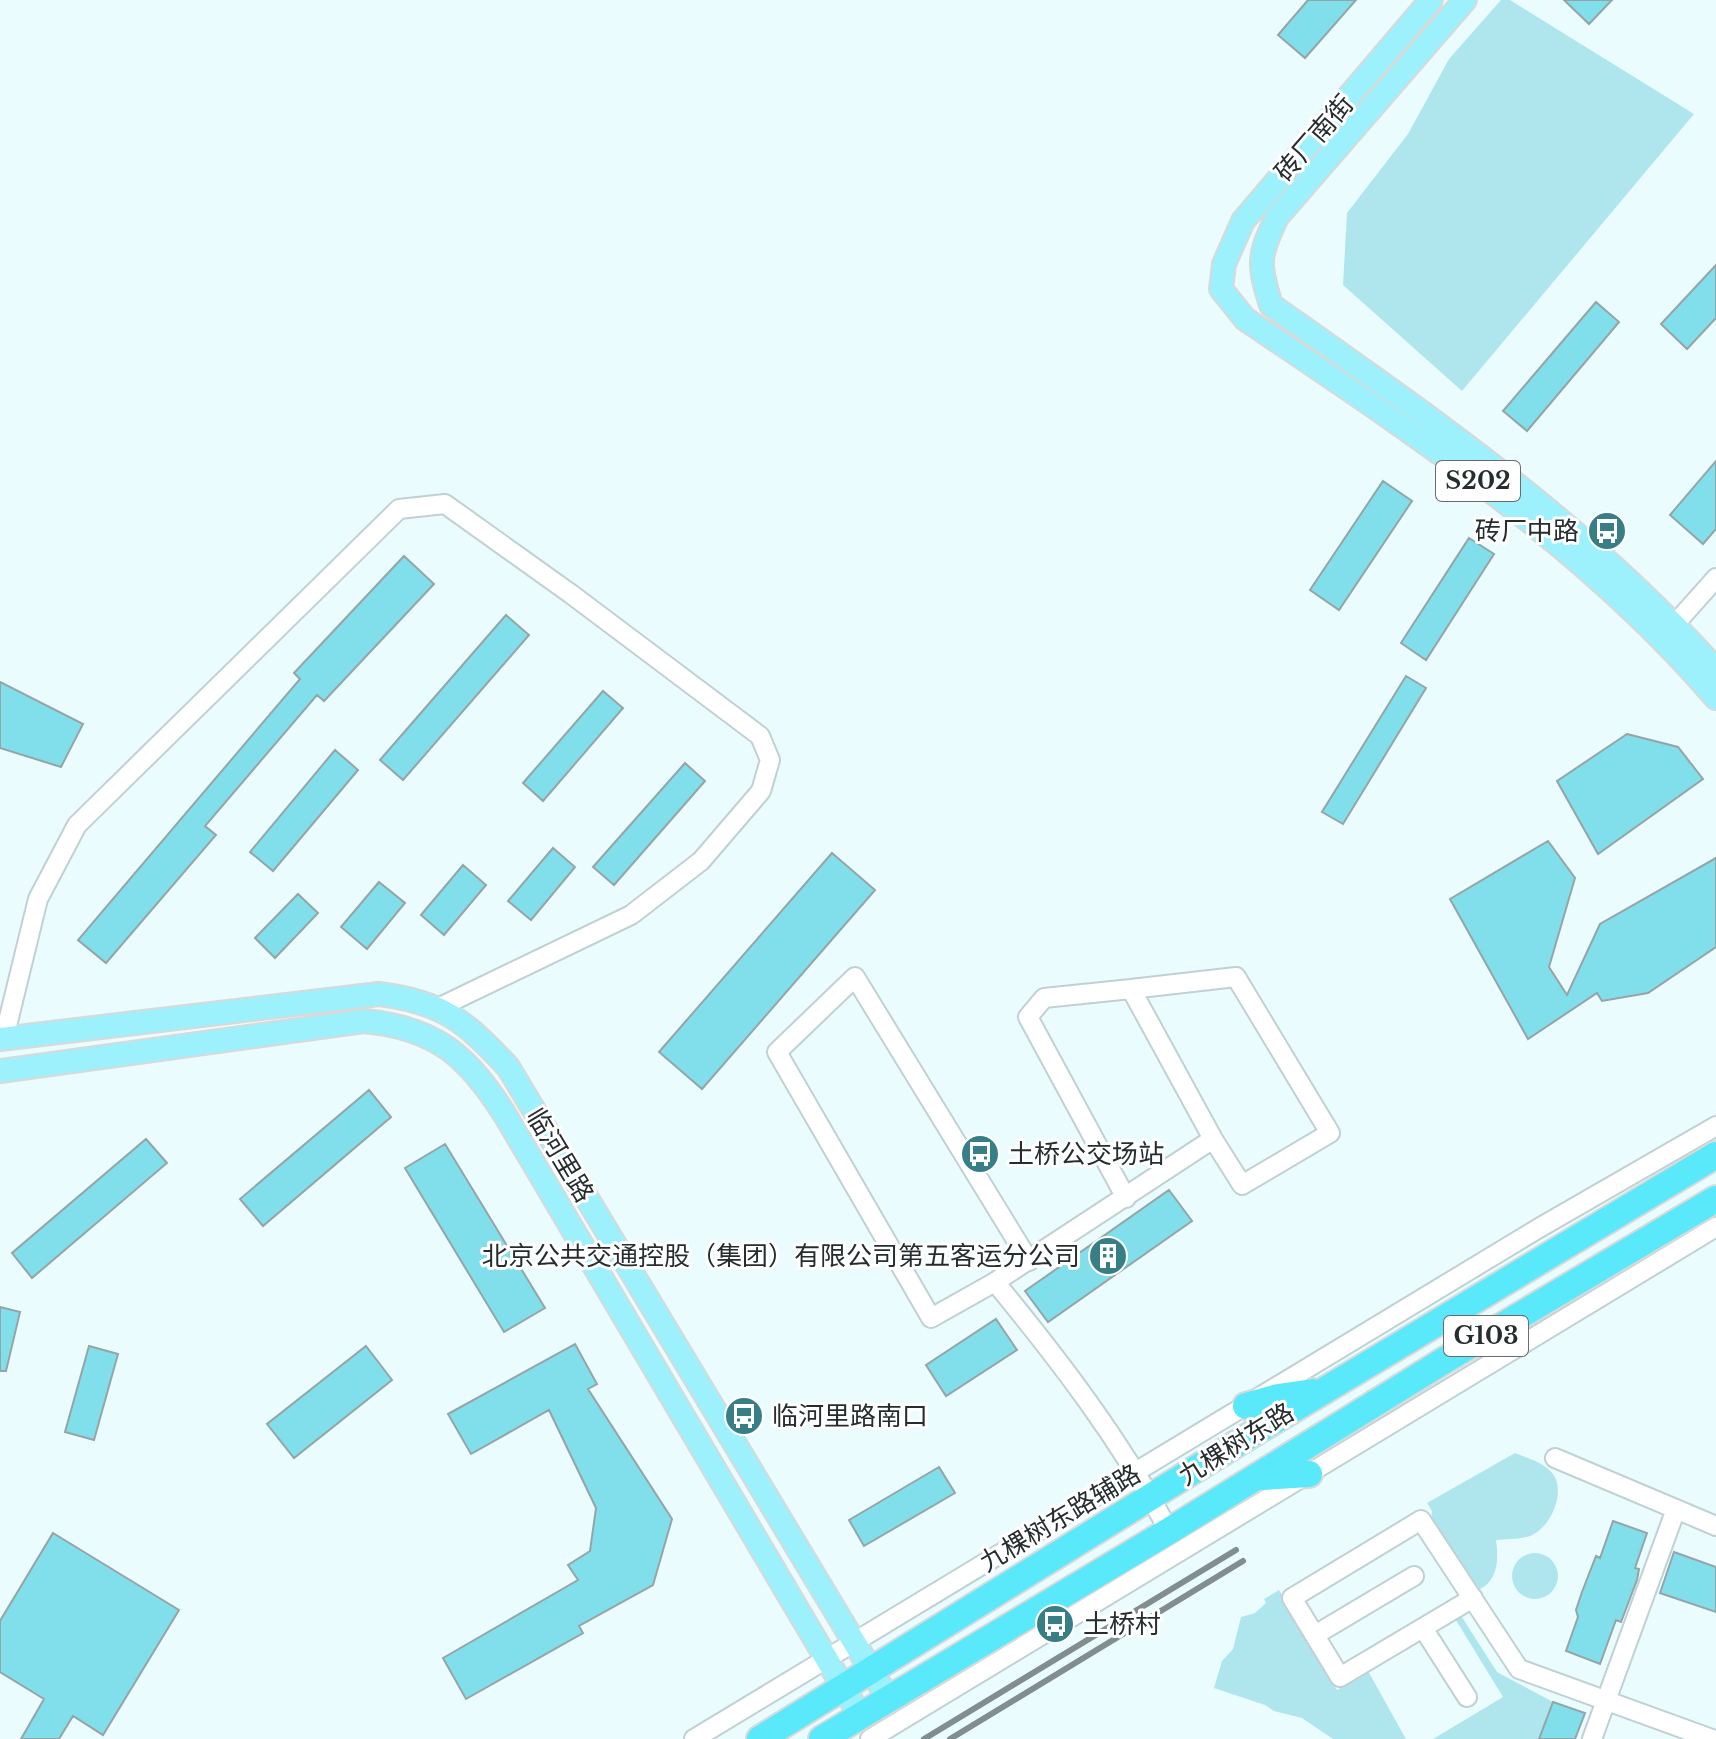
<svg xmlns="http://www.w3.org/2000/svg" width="1716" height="1739" viewBox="0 0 1716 1739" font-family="'Libre Baskerville','Noto Sans SC',serif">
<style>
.green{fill:#afe6ed}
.building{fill:#81dfec;stroke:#95a5a7;stroke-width:2}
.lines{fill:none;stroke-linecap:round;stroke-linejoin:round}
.minor-casing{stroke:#c0d1d4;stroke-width:22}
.major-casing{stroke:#d8d9d9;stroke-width:26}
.highway-casing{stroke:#d8d9d9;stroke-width:30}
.minor{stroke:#fff;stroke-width:18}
.major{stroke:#9cf1fd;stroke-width:22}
.highway{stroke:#5ae8fb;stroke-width:26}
.rail{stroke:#818d8e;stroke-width:6}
.labels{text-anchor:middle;stroke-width:6;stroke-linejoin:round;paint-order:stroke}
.shield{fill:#fff;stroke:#676c6d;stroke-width:2}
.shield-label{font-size:24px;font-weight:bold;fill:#262d2e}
.street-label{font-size:26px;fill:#262d2e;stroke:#fff}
.poi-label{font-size:26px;fill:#262d2e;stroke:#fff;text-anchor:start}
</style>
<rect width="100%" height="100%" fill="#ebfcff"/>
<path class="green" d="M1501 0H1510L1694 114 1462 391 1343 285 1347 213 1408 134 1449 59Z
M1515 1453C1527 1458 1545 1463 1553 1474 1566 1492 1551 1525 1534 1534 1523 1540 1508 1539 1496 1540 1499 1560 1498 1583 1476 1591L1431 1522 1432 1511 1427 1503Z
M1512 1576a23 23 0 1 1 46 0a23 23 0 1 1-46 0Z
M1279 1590 1337 1690 1368 1671 1406 1739H1333L1302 1718 1274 1711 1265 1705 1214 1688 1222 1661 1233 1649 1241 1617 1255 1613 1266 1603 1264 1599Z
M1460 1614 1497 1672 1553 1702 1539 1739H1433L1503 1697 1454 1617Z"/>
<path class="building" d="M1308 0H1356L1305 58 1278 35Z
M1564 0H1612L1589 24Z
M1716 265V318L1687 349 1661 324Z
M1596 302 1619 322 1527 431 1503 411Z
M1716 461V529L1703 544 1670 515Z
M1383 481 1412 501 1339 610 1310 590Z
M1469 538 1494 554 1426 660 1401 643Z
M404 556 434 584 324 701 317 695 205 826 216 835 106 963 78 940 300 679 294 673Z
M506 615 529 635 403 780 380 760Z
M1406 676 1426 688 1343 824 1322 812Z
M0 682 83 724 61 767 0 748Z
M603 691 623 708 543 801 523 783Z
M1627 734 1678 747 1703 779 1598 854 1557 781Z
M335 750 358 770 273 871 250 852Z
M685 763 705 781 614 885 593 867Z
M1548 841 1575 878 1549 967 1567 995 1600 924 1716 858V947L1648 993 1602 1001 1597 993 1528 1039 1450 899Z
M553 848 575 867 531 920 508 901Z
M832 853 875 890 702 1089 659 1052Z
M463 865 486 885 444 935 421 915Z
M379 882 405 903 367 949 341 927Z
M298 894 318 913 275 958 255 938Z
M369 1090 391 1117 263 1226 240 1199Z
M146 1139 167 1163 32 1278 12 1253Z
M445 1144 545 1308 504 1332 405 1168Z
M1169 1190 1192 1221 1048 1322 1025 1291Z
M0 1307 20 1312 6 1371H0Z
M996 1319 1017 1350 946 1396 926 1365Z
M575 1344 597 1384 588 1389 672 1519 653 1585 579 1626 583 1633 466 1699 443 1658 578 1580 568 1565 590 1551 596 1508 549 1410 471 1454 448 1414Z
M89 1346 118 1354 94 1440 65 1432Z
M366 1346 392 1380 294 1458 267 1424Z
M939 1467 955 1493 864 1546 849 1520Z
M1613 1521 1647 1533 1635 1568 1639 1569 1637 1580 1621 1622 1616 1620 1600 1664 1566 1651 1578 1617 1576 1610 1582 1592 1596 1556 1600 1558Z
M53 1533 179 1610 103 1735 73 1716 59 1739H21L44 1699 0 1672V1621Z
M1674 1552 1716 1567V1612L1660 1593Z
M1553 1702 1585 1713 1575 1739H1539Z"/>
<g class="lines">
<defs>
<path id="minor" d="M1675 624 1716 578
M1131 989 1236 977 1330 1133 1242 1185 1213 1139
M4 1038 38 899 77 825 399 509 445 504 571 594 760 736 770 760 761 791 701 861 631 915 440 1007
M1126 1198 1028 1017 1044 998 1131 989 1213 1139 995 1282C1060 1361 1121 1441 1169 1531
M995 1282 931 1318 777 1052 855 977 1029 1261
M1555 1458 1716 1526
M1473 1598 1340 1677 1292 1598 1421 1520 1519 1669 1712 1739
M1423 1628 1467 1697
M1315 1635 1414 1576
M694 1739 1539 1228 1716 1126
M870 1739 1716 1227
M1592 1739 1676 1509"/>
<path id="major" d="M1431 0 1243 221 1224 264 1221 289 1245 319C1412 432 1584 544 1716 698
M1465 0 1277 217C1258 256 1258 264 1271 305 1428 416 1588 526 1716 670
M0 1039 379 994C443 1002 465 1021 508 1067L889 1700
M0 1071 364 1021C436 1028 467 1055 505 1115L861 1717"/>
<path id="highway" d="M1246 1406 1278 1397 1313 1392
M1262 1477 1309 1474
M760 1739 1257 1431 1716 1155
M822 1739 1169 1531 1445 1360 1716 1199"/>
</defs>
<use href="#minor" class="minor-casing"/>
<use href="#major" class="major-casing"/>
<use href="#highway" class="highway-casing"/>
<use href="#minor" class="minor"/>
<use href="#major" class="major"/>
<use href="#highway" class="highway"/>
<path class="rail" d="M924 1739 1236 1550
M950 1739 1243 1561"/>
</g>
<defs>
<symbol id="bus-disc" viewBox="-11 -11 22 22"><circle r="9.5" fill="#377e87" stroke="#fff"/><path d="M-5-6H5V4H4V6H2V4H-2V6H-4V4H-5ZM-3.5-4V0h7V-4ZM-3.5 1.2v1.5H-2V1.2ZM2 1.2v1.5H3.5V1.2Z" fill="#fff"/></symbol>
<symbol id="building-disc" viewBox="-11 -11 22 22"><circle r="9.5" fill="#377e87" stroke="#fff"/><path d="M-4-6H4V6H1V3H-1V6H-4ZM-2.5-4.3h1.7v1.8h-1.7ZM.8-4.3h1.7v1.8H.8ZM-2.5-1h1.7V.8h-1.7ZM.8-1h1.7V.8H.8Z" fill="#fff"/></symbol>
</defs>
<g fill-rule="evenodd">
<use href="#bus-disc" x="1585" y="509" width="44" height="44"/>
<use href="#bus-disc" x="958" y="1132" width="44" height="44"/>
<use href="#building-disc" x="1086" y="1234" width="44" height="44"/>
<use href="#bus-disc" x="722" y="1394" width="44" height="44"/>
<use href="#bus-disc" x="1033" y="1602" width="44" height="44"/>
</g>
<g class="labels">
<g class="shield">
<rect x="1436" y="461" width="84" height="40" rx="6"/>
<rect x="1444" y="1316" width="84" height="40" rx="6"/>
</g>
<g class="shield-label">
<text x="1478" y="489">S202</text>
<text x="1486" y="1344">G103</text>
</g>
<g class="street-label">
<text transform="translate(1314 138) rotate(-49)" y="9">砖厂南街</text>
<text transform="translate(560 1155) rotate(59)" y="9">临河里路</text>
<text transform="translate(1236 1444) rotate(-32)" y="9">九棵树东路</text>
<text transform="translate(1060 1518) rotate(-31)" y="9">九棵树东路辅路</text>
</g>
<g class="poi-label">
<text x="1579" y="540" text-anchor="end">砖厂中路</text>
<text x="1008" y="1163">土桥公交场站</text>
<text x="1080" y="1265" text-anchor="end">北京公共交通控股（集团）有限公司第五客运分公司</text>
<text x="772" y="1425">临河里路南口</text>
<text x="1083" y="1633">土桥村</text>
</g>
</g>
</svg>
